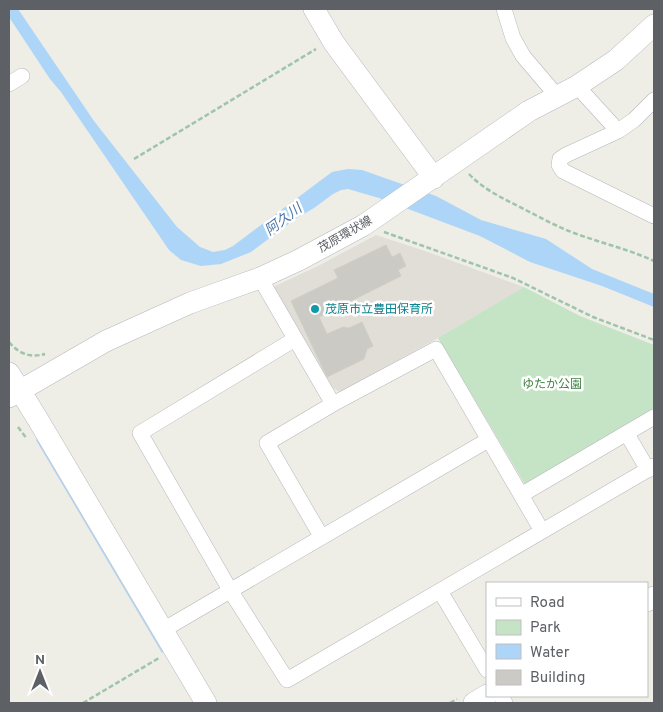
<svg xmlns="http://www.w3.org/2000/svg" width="663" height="712" viewBox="0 0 663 712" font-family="Overpass,'Noto Sans JP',sans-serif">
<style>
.education{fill:#e1ded7}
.green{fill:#c5e3c5}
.water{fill:#add5f7}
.building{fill:#cccac4;stroke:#d2cec5}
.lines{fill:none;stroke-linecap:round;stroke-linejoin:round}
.street-casing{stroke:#b6b7bb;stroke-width:16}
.secondary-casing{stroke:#b7b9be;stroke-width:22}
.path{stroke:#9ec4aa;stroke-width:2.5;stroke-dasharray:5 2.5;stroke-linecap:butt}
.street{stroke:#fff;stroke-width:15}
.secondary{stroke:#fff;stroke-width:21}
.culture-dot{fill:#0f9aa8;stroke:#fff;stroke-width:2}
.labels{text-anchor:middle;stroke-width:5;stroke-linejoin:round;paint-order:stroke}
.street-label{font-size:12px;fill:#5d6065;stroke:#fff}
.culture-label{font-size:12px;fill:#0d838f;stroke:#fff;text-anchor:start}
.park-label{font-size:12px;fill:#3e8343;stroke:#fff}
.water-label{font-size:14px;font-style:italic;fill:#4b76a8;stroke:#fff}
</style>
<rect width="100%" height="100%" fill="#eeede6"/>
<path class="education" d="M376 235 425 251 524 287 438 338 340 392 333 388 273 287 318 266Z"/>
<path class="green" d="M524 287 580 316 654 345V410L526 486 438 338Z"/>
<path class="water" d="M9 9H18L94 121 177 227 200 247 213 252 225 250 233 246 332 172 348 169 362 170 436 196 481 220 546 239 592 269 654 294V307L602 286 530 262 480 236 379 198 348 189 341 190 333 194 314 208 295 219 251 252 221 264 201 266 181 260 169 250 61 92 50 79 9 17Z
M37 439 163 652 162 653 36 440Z"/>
<path class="building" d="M386 245 392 257 400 253 406 266 398 270 401 276 319 317 327 334 343 327 349 328 362 322 373 346 367 349 364 359 327 377 291 301 338 278 334 270Z"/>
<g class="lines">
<defs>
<path id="street" d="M504 9 513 38 523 56 557 96
M9 84 22 76
M577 86 618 131 566 155 560 159 559 165 563 171 654 216
M618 131 634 120 654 100
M260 278 333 404
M295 339 140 433 230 590 287 680 654 466
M627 434 648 470
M521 495 654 417
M321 536 267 443 333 404 436 349 542 531
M440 591 487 670
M163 630 488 440
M501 696 505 703"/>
<path id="secondary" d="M314 9 334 43 434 178
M9 373 37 418 206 703
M9 397 106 341 190 303 260 278 299 260 364 225 529 111 577 86 616 60 654 25
M647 601 654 597
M474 703 487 695"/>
</defs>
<use href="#street" class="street-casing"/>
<use href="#secondary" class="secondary-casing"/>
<path class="path" d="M134 159 316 49
M469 174C481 187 498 196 514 204 534 214 553 225 574 233 601 243 628 249 654 261
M384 232 513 278 593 317 654 340
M9 342C19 354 30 358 45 354
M18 427 27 439
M83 703 159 658
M450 703 457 699"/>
<use href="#street" class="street"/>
<use href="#secondary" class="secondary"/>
</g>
<circle class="culture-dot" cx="315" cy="309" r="5"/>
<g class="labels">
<g class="street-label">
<text transform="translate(345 234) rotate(-30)" y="4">茂原環状線</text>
</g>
<g class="culture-label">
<text x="325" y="313">茂原市立豊田保育所</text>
</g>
<g class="park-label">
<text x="552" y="388">ゆたか公園</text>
</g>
<g class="water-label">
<text transform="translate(283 219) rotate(-37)" y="5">阿久川</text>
</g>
</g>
<rect width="663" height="712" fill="none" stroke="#5d6065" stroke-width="20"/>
<rect x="486" y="582" width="162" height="115" fill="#ffffff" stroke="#bebfc1"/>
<rect x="496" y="598" width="25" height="8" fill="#ffffff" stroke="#bebfc1"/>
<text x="530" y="607" font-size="15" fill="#5d6065">Road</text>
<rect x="496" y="620" width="25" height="15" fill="#c5e3c5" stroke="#bebfc1"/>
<text x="530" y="632" font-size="15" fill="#5d6065">Park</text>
<rect x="496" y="644" width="25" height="15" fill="#add5f7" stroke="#bebfc1"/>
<text x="530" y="657" font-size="15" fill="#5d6065">Water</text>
<rect x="496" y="670" width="25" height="15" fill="#cccac4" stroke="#bebfc1"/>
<text x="530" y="682" font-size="15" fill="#5d6065">Building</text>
<g transform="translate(40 672)" stroke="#ffffff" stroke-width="4" paint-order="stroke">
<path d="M0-4L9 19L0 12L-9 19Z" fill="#5d6065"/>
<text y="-8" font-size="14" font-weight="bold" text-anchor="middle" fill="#5d6065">N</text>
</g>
</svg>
